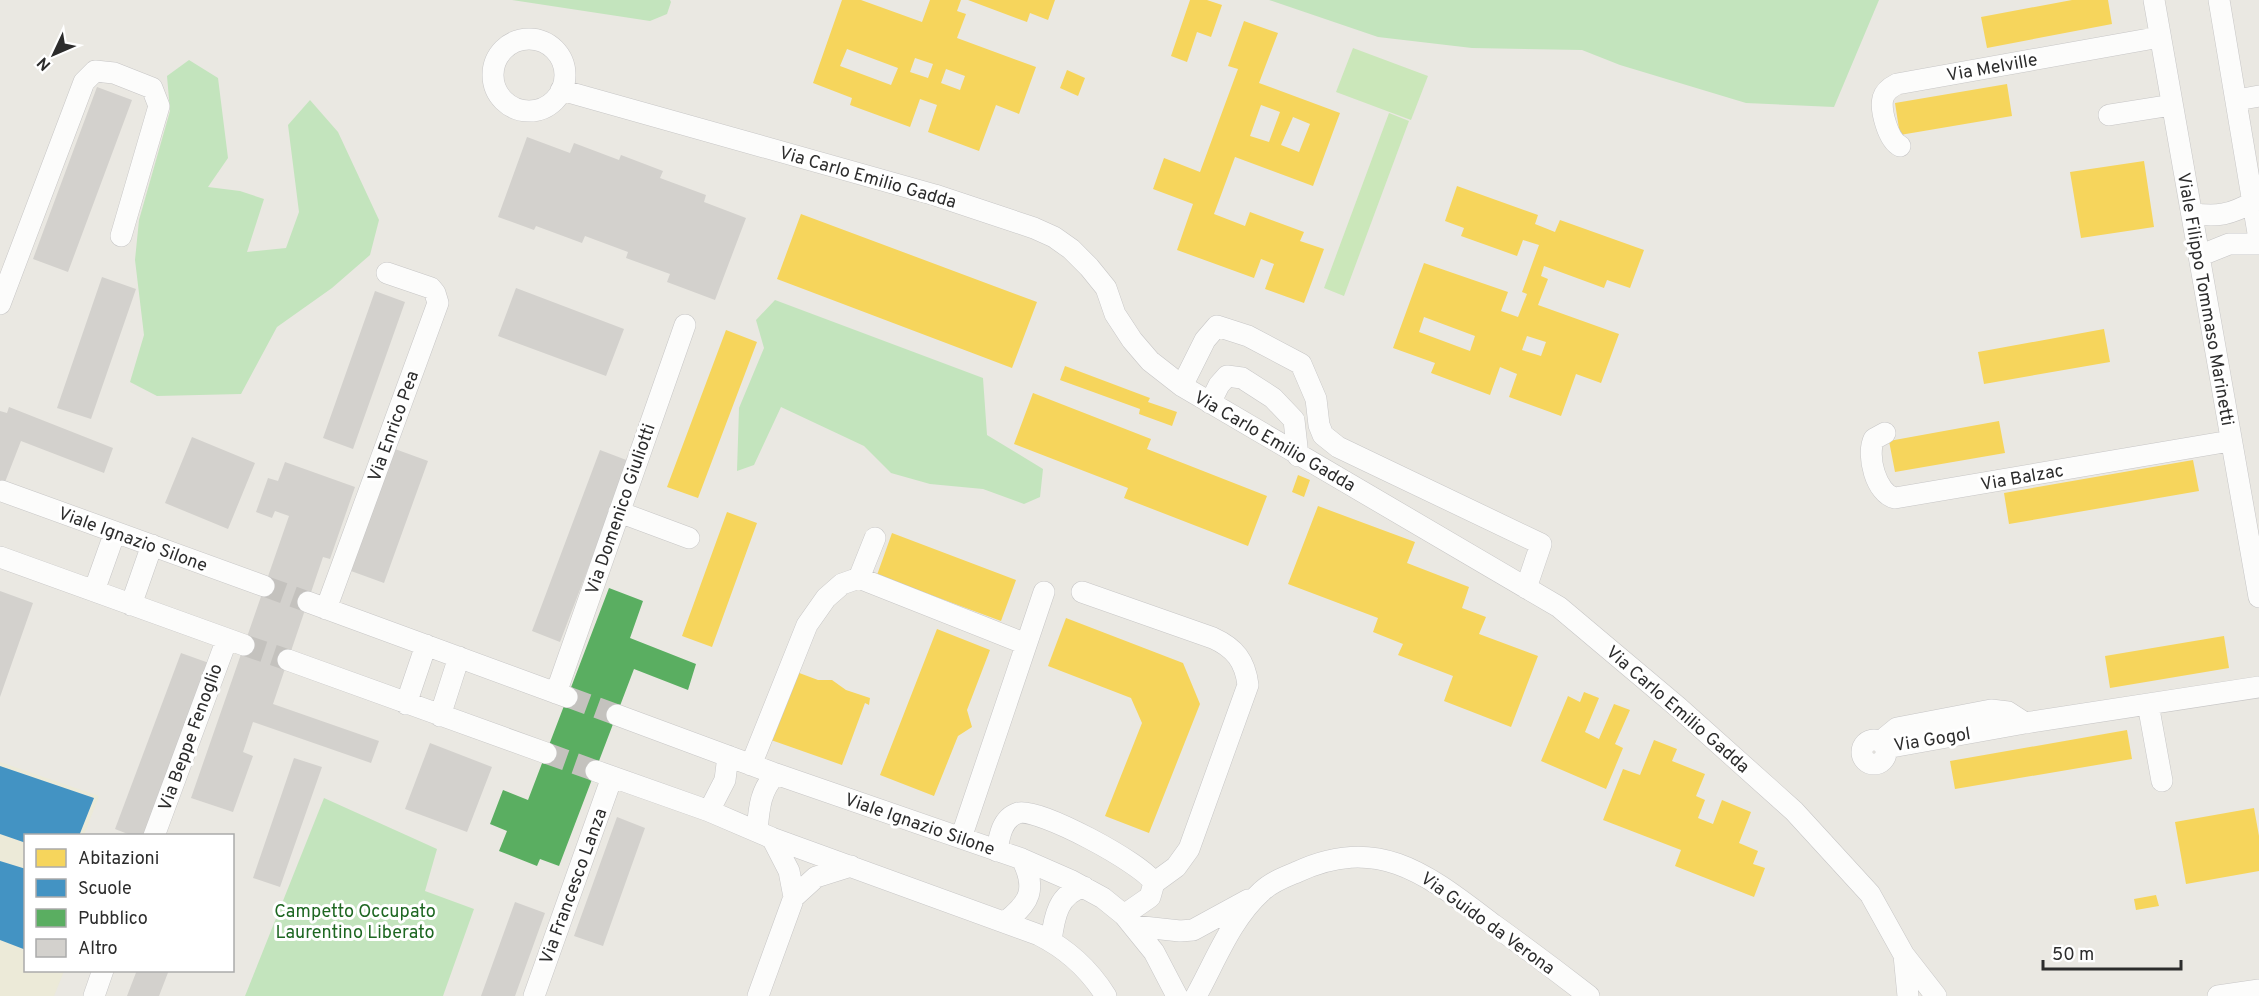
<svg xmlns="http://www.w3.org/2000/svg" width="2259" height="996" viewBox="0 0 2259 996" font-family="Overpass,sans-serif">
<style>
.education{fill:#ecead8}
.green{fill:#c3e4bd}
.pitch{fill:#cbe7ba}
.homes{fill:#f6d55c;fill-rule:evenodd}
.schools{fill:#4393c3}
.public{fill:#5aae61}
.building{fill:#d3d1cd}
.lines{fill:none;stroke-linecap:round;stroke-linejoin:round}
.minor-tunnel{stroke:#c4c2be;stroke-width:21;stroke-dasharray:21 10;stroke-linecap:butt}
.minor-casing{stroke:#c7c6c6;stroke-width:22}
.minor{stroke:#fcfcfb;stroke-width:21}
.labels{text-anchor:middle;stroke-width:6;stroke-linejoin:round;paint-order:stroke}
.street-label{font-size:18px;fill:#2c2c2c;stroke:#fff}
.park-label{font-size:18px;fill:#1e6722;stroke:#fff}
</style>
<rect width="100%" height="100%" fill="#eae8e2"/>
<path class="education" d="M0 762 99 796 84 835 26 836V970L64 971 54 996H0Z"/>
<path class="green" d="M512 0H670L671 2 667 14 650 21Z
M1269 0H1879L1834 107 1746 103 1620 65 1582 50 1472 48 1378 37Z
M189 60 218 78 228 158 208 187 240 191 264 199 247 252 286 248 299 212 288 125 310 100 338 132 379 220 370 255 332 288 277 327 241 394 157 396 130 382 144 335 135 260 139 220 170 111 167 76Z
M775 300 983 378 987 435 1043 469 1040 497 1024 504 983 489 930 484 891 473 864 446 781 407 754 465 737 471 739 408 764 348 756 320Z
M324 798 437 849 425 891 474 909 443 996H245Z"/>
<path class="pitch" d="M1353 48 1428 76 1411 120 1336 92Z
M1389 113 1409 121 1344 296 1324 288Z"/>
<path class="homes" d="M842 0H861L922 22 930 0H961L957 11 966 14 957 38 1036 67 1019 114 996 105 979 151 928 132 937 105 920 99 910 127 850 105 852 98 813 83ZM847 49 898 68 891 85 840 66ZM915 58 933 64 928 78 910 72ZM946 69 965 76 960 90 941 83Z
M968 0H1055L1048 20 1030 13 1027 22Z
M1190 0H1207L1222 5 1211 37 1197 32 1187 62 1171 56Z
M2072 0H2108L2112 24 1987 48 1981 17Z
M1244 21 1278 33 1259 83 1340 113 1313 186 1235 157 1214 214 1245 226 1250 212 1304 232 1300 241 1324 249 1304 303 1265 289 1274 264 1261 259 1254 278 1177 250 1193 204 1153 189 1164 158 1200 172 1238 69 1228 66ZM1261 105 1280 112 1269 142 1250 136ZM1293 117 1310 124 1299 152 1281 145Z
M1067 70 1085 78 1078 96 1060 88Z
M2007 84 2012 116 1900 135 1895 103Z
M2144 161 2154 227 2081 238 2070 172Z
M1457 186 1538 215 1535 224 1555 232 1560 220 1644 250 1630 288 1607 280 1604 288 1544 266 1541 276 1548 279 1538 305 1619 334 1601 383 1576 374 1561 416 1509 397 1517 374 1500 367 1490 395 1431 373 1435 363 1393 348 1424 263 1508 292 1501 311 1518 317 1527 294 1522 292 1539 245 1523 240 1517 256 1461 236 1464 228 1445 221ZM1424 317 1475 336 1470 351 1419 332ZM1527 336 1546 342 1541 356 1522 350Z
M801 214 1037 302 1012 368 777 279Z
M2104 329 2110 362 1984 384 1978 352Z
M726 330 757 342 698 498 667 487Z
M1065 366 1150 398 1148 402 1177 412 1172 426 1139 414 1140 409 1060 380Z
M1033 393 1151 439 1147 449 1267 496 1248 546 1124 498 1128 488 1014 444Z
M1999 421 2005 453 1895 472 1889 441Z
M2193 460 2199 491 2009 524 2004 493Z
M1298 475 1310 480 1304 497 1292 492Z
M1318 506 1415 542 1407 563 1469 587 1462 608 1486 617 1479 634 1538 656 1511 727 1444 701 1453 676 1398 655 1403 644 1373 632 1378 618 1288 584Z
M727 512 757 523 712 647 682 636Z
M892 533 1016 580 1001 621 877 575Z
M1066 618 1183 663 1200 704 1149 833 1105 816 1142 723 1131 698 1048 666Z
M937 629 990 650 967 710 972 727 958 736 934 796 880 775Z
M2224 636 2229 668 2110 688 2105 656Z
M794 671 818 680H832L846 690 870 698 869 705 865 703 842 765 771 740Z
M1584 692 1599 698 1585 732 1599 739 1614 704 1630 710 1615 744 1623 748 1606 789 1541 761 1568 696 1580 702Z
M2127 730 2132 759 1955 789 1950 761Z
M1654 740 1677 749 1672 761 1705 774 1696 796 1705 800 1698 818 1713 824 1722 800 1751 812 1739 843 1758 851 1753 864 1765 868 1754 897 1675 866 1681 850 1603 820 1623 769 1640 775Z
M2254 808 2259 836V871L2186 884 2175 822Z
M2156 895 2159 906 2136 910 2134 899Z"/>
<path class="schools" d="M0 766 94 798 79 836H26V843L0 834Z
M0 861 26 869V950L0 940Z"/>
<path class="public" d="M609 588 643 601 630 638 696 664 688 690 634 669 559 866 540 859 537 866 499 851 507 831 490 824 503 790 528 800Z"/>
<path class="building" d="M97 87 132 100 68 272 33 259Z
M527 137 570 153 574 143 619 160 621 155 663 171 660 178 706 195 704 202 746 218 715 300 667 282 670 274 626 258 628 252 585 236 582 243 536 226 534 230 498 217Z
M102 277 136 289 91 419 57 408Z
M516 288 624 329 606 376 498 336Z
M375 291 405 302 353 449 323 438Z
M9 407 113 448 104 473 21 441 0 495V411L7 413Z
M192 437 255 463 228 529 165 503Z
M395 449 428 461 384 583 351 571Z
M600 450 629 461 560 642 532 631Z
M285 462 355 487 330 559 323 557 273 704 379 741 371 763 253 722 243 752 253 756 233 812 191 798 289 516 275 511 272 518 256 512 268 478 278 481Z
M0 591 33 603 0 697Z
M181 653 209 663 144 836H133L115 829Z
M430 743 492 767 467 832 405 809Z
M294 758 322 767 280 887 253 878Z
M617 817 645 828 603 946 574 936Z
M515 902 545 913 515 996H481Z
M137 970H169L159 996H127Z"/>
<g class="lines">
<path class="minor-tunnel" d="M264 586 308 602
M244 645 288 660
M568 697 617 715
M546 753 596 771"/>
<defs>
<path id="minor" d="M2154 0 2259 597
M2219 0 2259 239
M493 75a36 36 0 1 1 72 0a36 36 0 1 1-72 0Z
M561 90 935 195 1034 228 1054 237 1071 249 1089 267 1106 288 1115 314 1132 340 1150 361 1182 386 1559 607 1679 708 1794 811 1870 894 1904 955 1936 996
M2237 100 2259 96
M2109 115 2172 105
M1900 146C1888 140 1880 110 1883 98 1885 91 1891 87 1897 84L2160 37
M2192 213C2216 218 2232 214 2253 202
M2199 256 2229 244H2259
M0 304 84 82 95 71 114 73 152 88 159 106 121 236
M1182 386 1205 340 1217 326 1248 336 1301 364 1316 399 1319 425 1323 435 1338 447 1541 544 1526 588
M1210 403 1219 385 1227 376 1242 378 1273 398 1294 420 1298 456
M1885 433 1874 439C1866 455 1876 494 1895 498L2230 441
M2 491 264 586
M619 512 689 538
M875 538 859 578 1026 644
M0 557 244 645
M94 591 115 532
M1082 592 1213 638C1235 648 1245 661 1248 685L1189 849 1176 867 1154 883
M308 602 567 697
M131 605 152 545
M326 609 438 303 435 293 431 288 387 273
M288 660 546 753
M556 693 685 325
M406 704 426 645
M2148 704 2162 781
M617 715 776 774 1022 859 1070 880 1103 898 1124 915 1154 952 1177 996
M440 716 459 657
M2025 723 2008 712 1991 710 1897 728 1886 737V748L2025 723 2259 687
M1862 752a12 12 0 1 1 24 0a12 12 0 1 1-24 0Z
M751 765 807 625 826 598 842 584 859 578
M596 771 709 811 772 838 1039 935C1067 949 1089 969 1106 996
M709 811 725 780 728 756
M757 831C759 809 760 790 776 774
M154 836 227 639
M772 838 789 871 794 897
M961 838 1044 592
M997 851C999 837 1002 818 1018 813 1038 807 1144 864 1154 883L1150 897 1124 915
M1005 922C1030 903 1037 889 1022 859
M1134 926 1180 931 1193 930 1248 900
M1051 941C1054 918 1058 893 1084 887
M1904 955 1908 996
M94 996 103 970
M534 996 612 777
M758 996 794 897 816 877 851 866
M1196 996C1215 962 1231 919 1261 892 1271 882 1285 877 1297 872 1380 833 1430 877 1494 925 1526 948 1558 972 1589 996
M2218 996 2259 990"/>
</defs>
<use href="#minor" class="minor-casing"/>
<use href="#minor" class="minor"/>
</g>
<g class="labels">
<g class="street-label">
<text transform="translate(1992 67) rotate(-10)" y="6">Via Melville</text>
<text transform="translate(868 177) rotate(16)" y="6">Via Carlo Emilio Gadda</text>
<text transform="translate(2206 299) rotate(80)" y="6">Viale Filippo Tommaso Marinetti</text>
<text transform="translate(393 426) rotate(-70)" y="6">Via Enrico Pea</text>
<text transform="translate(1275 441) rotate(30)" y="6">Via Carlo Emilio Gadda</text>
<text transform="translate(2022 477) rotate(-10)" y="6">Via Balzac</text>
<text transform="translate(620 509) rotate(-71)" y="6">Via Domenico Giuliotti</text>
<text transform="translate(133 539) rotate(20)" y="6">Viale Ignazio Silone</text>
<text transform="translate(1678 709) rotate(41)" y="6">Via Carlo Emilio Gadda</text>
<text transform="translate(190 737) rotate(-70)" y="6">Via Beppe Fenoglio</text>
<text transform="translate(1932 739) rotate(-9)" y="6">Via Gogol</text>
<text transform="translate(920 824) rotate(19)" y="6">Viale Ignazio Silone</text>
<text transform="translate(573 886) rotate(-70)" y="6">Via Francesco Lanza</text>
<text transform="translate(1488 923) rotate(36)" y="6">Via Guido da Verona</text>
</g>
<g class="park-label">
<text x="355" y="917">Campetto Occupato<tspan x="355" dy="21">Laurentino Liberato</tspan></text>
</g>
</g>
<rect x="24" y="834" width="210" height="138" fill="#ffffff" stroke="#ababab" stroke-width="1.5"/>
<rect x="36" y="849" width="30" height="18" fill="#f6d55c" stroke="#ababab" stroke-width="1.5"/>
<text x="78" y="864" font-size="18" fill="#2c2c2c">Abitazioni</text>
<rect x="36" y="879" width="30" height="18" fill="#4393c3" stroke="#ababab" stroke-width="1.5"/>
<text x="78" y="894" font-size="18" fill="#2c2c2c">Scuole</text>
<rect x="36" y="909" width="30" height="18" fill="#5aae61" stroke="#ababab" stroke-width="1.5"/>
<text x="78" y="924" font-size="18" fill="#2c2c2c">Pubblico</text>
<rect x="36" y="939" width="30" height="18" fill="#d3d1cd" stroke="#ababab" stroke-width="1.5"/>
<text x="78" y="954" font-size="18" fill="#2c2c2c">Altro</text>
<g transform="translate(54 54) rotate(226)" stroke="#ffffff" stroke-width="4.5" paint-order="stroke">
<path d="M0-4.5L10 22L0 15L-10 22Z" fill="#2c2c2c"/>
<text y="-9" font-size="16" font-weight="bold" text-anchor="middle" fill="#2c2c2c">N</text>
</g>
<path d="M2043 960v9h138v-9" fill="none" stroke="#2c2c2c" stroke-width="3"/>
<text x="2052" y="960" font-size="18" fill="#2c2c2c" stroke="#ffffff" stroke-width="4.5" paint-order="stroke">50 m</text>
</svg>
